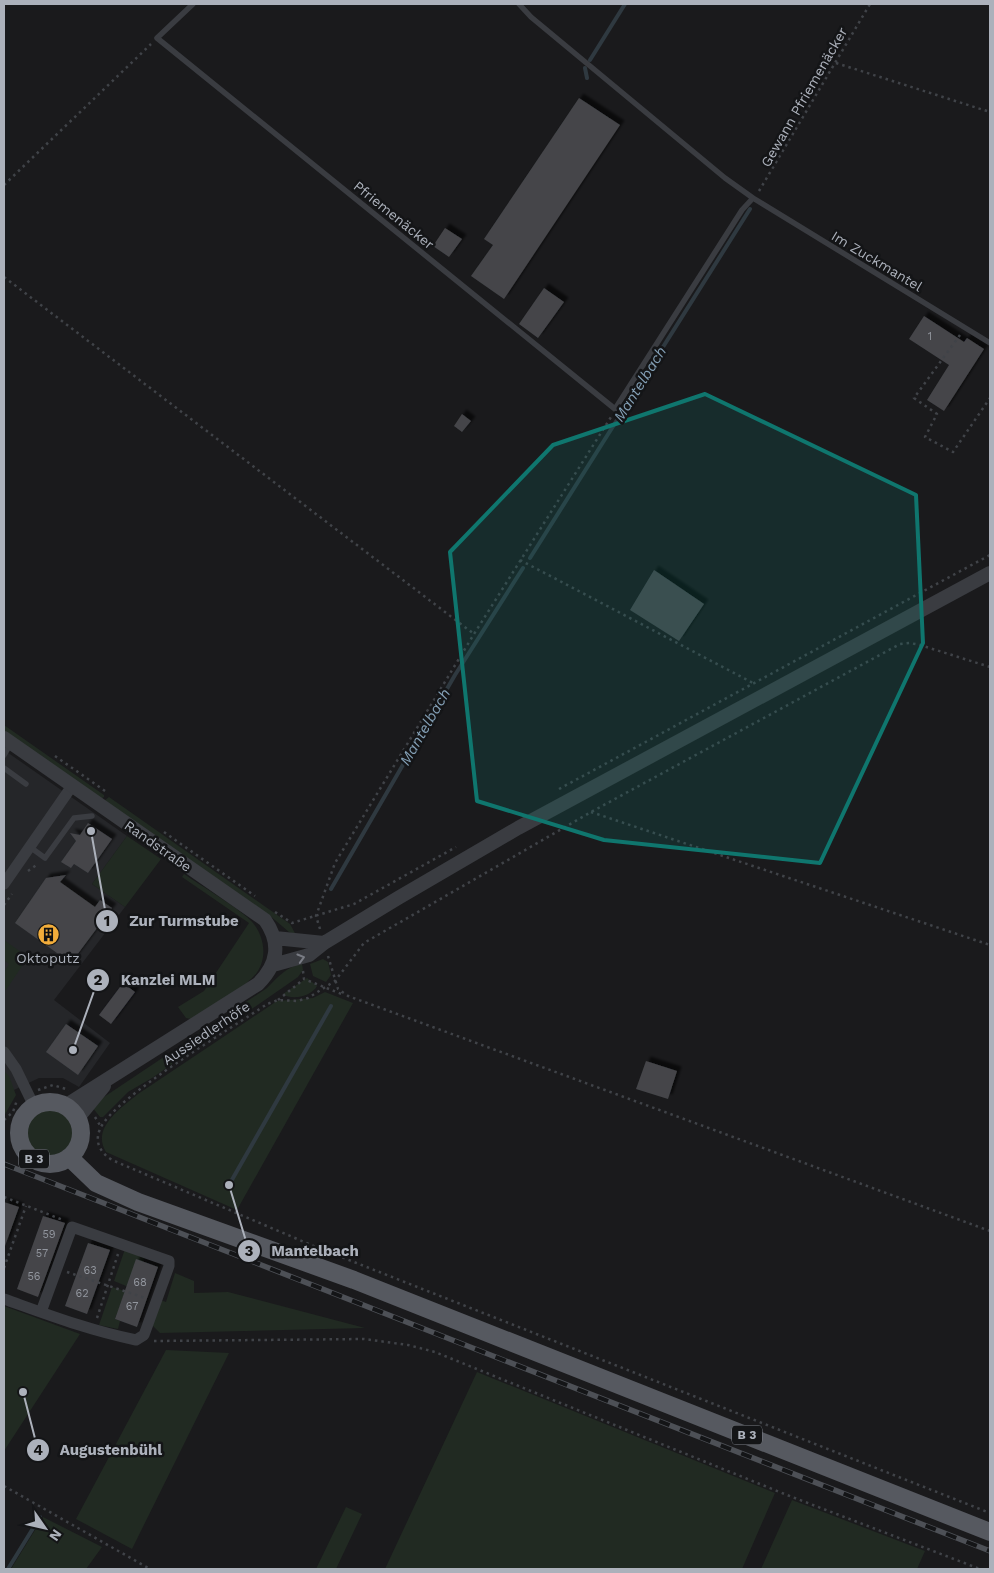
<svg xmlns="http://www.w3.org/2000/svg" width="994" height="1573" viewBox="0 0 994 1573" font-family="'Work Sans',sans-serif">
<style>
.built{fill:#252629}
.green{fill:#212a22}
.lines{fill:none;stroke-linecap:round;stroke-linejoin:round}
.stream{stroke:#2f3940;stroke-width:4}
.building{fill:#444549;filter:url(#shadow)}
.path{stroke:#404348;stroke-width:2.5;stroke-dasharray:2.5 4;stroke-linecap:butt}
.service{stroke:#3a3c41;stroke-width:5.5}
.minor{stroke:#3a3c41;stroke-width:11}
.tertiary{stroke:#3a3c41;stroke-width:14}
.primary{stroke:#565960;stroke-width:18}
.rail-casing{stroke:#4d5056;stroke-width:5.5}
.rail{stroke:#141517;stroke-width:4;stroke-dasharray:11;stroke-linecap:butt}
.oneway{stroke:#797c84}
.marked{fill:#0f766e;fill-opacity:0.2;stroke:#0f766e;stroke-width:4;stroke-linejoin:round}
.labels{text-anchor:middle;stroke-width:5;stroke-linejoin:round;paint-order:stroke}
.number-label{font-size:11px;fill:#92969e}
.shield{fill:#141517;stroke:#7e828a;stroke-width:1}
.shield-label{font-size:12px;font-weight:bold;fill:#acb1bb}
.street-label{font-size:14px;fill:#acb1bb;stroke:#141517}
.poi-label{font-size:14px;fill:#acb1bb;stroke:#141517}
.water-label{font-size:15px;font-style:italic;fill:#84a0b6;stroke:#141517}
.leader{fill:none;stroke:#acb1bb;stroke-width:2}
.callout-dot{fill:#acb1bb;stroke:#141517;stroke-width:2}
.mark-label{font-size:15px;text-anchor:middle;font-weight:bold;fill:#111}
.callout-label{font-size:15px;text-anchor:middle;font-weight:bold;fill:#acb1bb;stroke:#141517;stroke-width:5;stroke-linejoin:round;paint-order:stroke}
</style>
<defs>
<filter id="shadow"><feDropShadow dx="4.5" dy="-4.5" stdDeviation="1" flood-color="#0009"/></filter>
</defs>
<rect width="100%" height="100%" fill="#1a1a1c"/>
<path class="built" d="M4 750 127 836 92 884 125 907 54 1000 110 1043 79 1087 63 1078H39L14 1090 4 1103Z"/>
<path class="green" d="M4 725 104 795V797L101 799 4 731Z
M109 797 290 924 296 935 289 932 269 915 104 801Z
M127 836 161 859 125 907 92 884Z
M184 874C201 886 241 909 253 923 266 939 268 963 252 978 235 995 211 1006 191 1019L186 1018 178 1007 204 991 249 923 182 877Z
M4 940 28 957 6 990 4 989V972L9 964 4 960Z
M323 959 328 962 331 975 326 982 313 976 310 964Z
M302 964 303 970 298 977 152 1078 128 1092 103 1117H100L92 1107 98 1101 267 988C277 978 287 966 302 964Z
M307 978 317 986C312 996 292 1001 283 994Z
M325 992 353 1003 237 1210 106 1152C91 1128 121 1108 138 1094L277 1001 313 998Z
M4 1071 9 1076 16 1095 4 1116Z
M24 1135a26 26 0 1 1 52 0a26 26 0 1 1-52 0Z
M125 1249 145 1257 131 1288 114 1281Z
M175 1273 194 1281V1293L228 1292 365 1328 160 1333 151 1324 160 1300 166 1302Z
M112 1287 128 1292 123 1297 115 1319 120 1321 118 1329 99 1325Z
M4 1306 80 1334 4 1451Z
M166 1350 229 1353 132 1549 76 1519Z
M477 1372 775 1493 742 1569H385Z
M792 1500 925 1551 917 1569H761Z
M346 1507 362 1514 336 1569H316Z
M43 1517 102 1547 86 1569H11Z"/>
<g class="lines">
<path class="stream" d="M590 60 625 4
M585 68 587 78
M530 558 750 209
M331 889 455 675 523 568
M229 1185 331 1006
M8 1569 40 1517"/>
</g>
<path class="building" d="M579 98 620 125 504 299 471 276 493 245 484 239Z
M445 228 462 239 449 257 433 246Z
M544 288 564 302 538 338 519 324Z
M924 316 964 342 967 338 984 349 944 411 927 400 949 365 909 339Z
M462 414 471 421 462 432 454 426Z
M654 570 704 604 679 641 630 610Z
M88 823 112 839 88 873 74 864 71 868 61 862 76 841 70 833 80 835Z
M66 875 60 882 95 907 100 900 112 908 71 963 15 923 46 878Z
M123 983 135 992 111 1024 99 1015Z
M66 1024 98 1046 78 1075 46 1052Z
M646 1061 677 1071 668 1099 636 1089Z
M4 1202 19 1207 5 1246H4Z
M43 1216 65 1223 38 1297 17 1289Z
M88 1243 110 1250 87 1314 65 1306Z
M136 1259 158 1267 137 1327 115 1319Z"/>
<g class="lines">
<path class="path" d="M836 63 990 112
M4 185 151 44
M759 191 870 4
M4 277 474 634
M960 335 914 398 937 414 925 437 953 452 990 398
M520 560 753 683
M990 667 920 645 910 643 900 644 591 812 364 943 335 981 308 998 297 1001 278 1000 267 1004C234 1027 113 1098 100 1129 94 1143 101 1153 112 1160L316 1247 990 1513
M55 756 108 793
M559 789 990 555
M591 812 990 945
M164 832 255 896
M28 871 38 864
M4 905 12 894
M275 912 292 923 354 904 456 847
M320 929 316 916 335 863 474 634 611 417
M328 956 338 989 348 996 990 1231
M303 971 304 979 344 995
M278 1000 304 979
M38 1090 53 1085 69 1090
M95 1117 101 1127
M4 1120 13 1112 17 1100
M4 1197 63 1220
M4 1268 26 1206
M67 1272 145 1298
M97 1318 118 1254
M154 1341 364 1339 408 1345 435 1352 787 1495 980 1569
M4 1486 150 1569"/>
<path class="service" d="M193 4 157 38 615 409 742 210 753 198
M519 4 531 17 725 178 753 198 990 343
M4 755 11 743
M4 768 26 784
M30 847 45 858 74 818 92 816"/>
<path class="minor" d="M4 884 72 786
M4 1052 16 1069 34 1106
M4 1299C49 1315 88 1330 136 1340L144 1335 169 1266V1261L72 1227 41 1312"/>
<path class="tertiary" d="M4 738 265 920C281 943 278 964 258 984L65 1106
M275 938 324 943
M273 965 309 955 324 943 398 898 518 828 990 573
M77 1119 104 1086"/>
<path class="primary" d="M19 1133a31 31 0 1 1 62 0a31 31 0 1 1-62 0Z
M69 1157 96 1183 138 1202 354 1280 990 1532"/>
<defs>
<path id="rail" d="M4 1164 990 1551"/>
</defs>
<use href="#rail" class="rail-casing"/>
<use href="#rail" class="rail"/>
</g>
<defs><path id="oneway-chevron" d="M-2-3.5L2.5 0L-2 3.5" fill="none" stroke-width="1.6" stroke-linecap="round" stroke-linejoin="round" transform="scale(1.25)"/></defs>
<use class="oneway" href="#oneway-chevron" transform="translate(301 958) rotate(-16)"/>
<path class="marked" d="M705 394 916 495 923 643 820 863 604 840 477 801 450 552 553 445Z"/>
<defs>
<symbol id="building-disc" viewBox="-11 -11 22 22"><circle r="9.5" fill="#f2ad3b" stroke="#141517"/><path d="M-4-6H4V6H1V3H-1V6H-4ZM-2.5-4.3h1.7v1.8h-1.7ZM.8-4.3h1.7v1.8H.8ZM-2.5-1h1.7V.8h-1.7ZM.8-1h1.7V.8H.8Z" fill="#111"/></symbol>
</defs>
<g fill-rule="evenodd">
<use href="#building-disc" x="36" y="922" width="25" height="25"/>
</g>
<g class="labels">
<g class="number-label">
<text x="930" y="340">1</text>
<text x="49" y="1238">59</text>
<text x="42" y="1257">57</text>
<text x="90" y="1274">63</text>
<text x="34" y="1280">56</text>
<text x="140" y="1286">68</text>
<text x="82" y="1297">62</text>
<text x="132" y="1310">67</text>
</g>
<g class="shield">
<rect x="19" y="1149.5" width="30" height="19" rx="4"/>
<rect x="732" y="1425.5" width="30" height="19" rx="4"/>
</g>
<g class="shield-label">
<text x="34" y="1163">B 3</text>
<text x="747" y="1439">B 3</text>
</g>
<g class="street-label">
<text transform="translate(804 97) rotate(-60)" y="5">Gewann Pfriemenäcker</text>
<text transform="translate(394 215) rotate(39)" y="5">Pfriemenäcker</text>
<text transform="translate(877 261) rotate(31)" y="5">Im Zuckmantel</text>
<text transform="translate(158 846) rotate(35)" y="5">Randstraße</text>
<text transform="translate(206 1033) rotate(-34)" y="5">Aussiedlerhöfe</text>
</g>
<g class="poi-label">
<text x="48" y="963">Oktoputz</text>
</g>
<g class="water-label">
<text transform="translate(640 384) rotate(-58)" y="5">Mantelbach</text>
<text transform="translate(425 727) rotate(-60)" y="5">Mantelbach</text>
</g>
</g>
<path class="leader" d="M91 831L107 921M73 1050L98 980M229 1185L249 1251M23 1392L38 1450"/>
<g class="callout-dot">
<circle cx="91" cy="831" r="5"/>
<circle cx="73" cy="1050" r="5"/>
<circle cx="229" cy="1185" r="5"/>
<circle cx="23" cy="1392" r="5"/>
<circle cx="107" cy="921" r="12"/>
<circle cx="98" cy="980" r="12"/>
<circle cx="249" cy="1251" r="12"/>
<circle cx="38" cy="1450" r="12"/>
</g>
<g class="mark-label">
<text x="107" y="926">1</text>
<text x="98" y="985">2</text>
<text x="249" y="1256">3</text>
<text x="38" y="1455">4</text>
</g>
<g class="callout-label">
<text x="184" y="926">Zur Turmstube</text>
<text x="168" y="985">Kanzlei MLM</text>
<text x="315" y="1256">Mantelbach</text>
<text x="111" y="1455">Augustenbühl</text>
</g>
<rect width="994" height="1573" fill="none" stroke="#acb1bb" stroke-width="10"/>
<g transform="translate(45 1528) rotate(124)" stroke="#141517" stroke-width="4" paint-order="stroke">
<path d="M0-4L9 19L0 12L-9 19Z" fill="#acb1bb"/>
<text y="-8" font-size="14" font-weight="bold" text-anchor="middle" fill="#acb1bb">N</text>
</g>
</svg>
